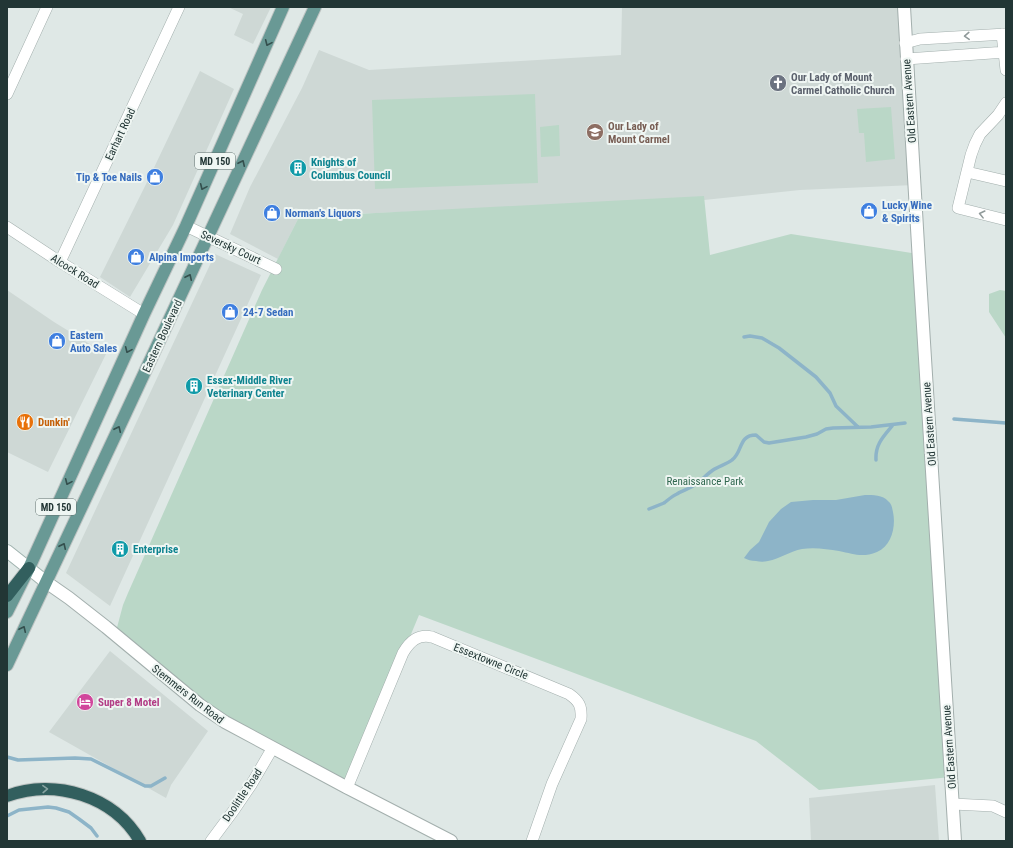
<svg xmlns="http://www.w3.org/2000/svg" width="1013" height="848" viewBox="0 0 1013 848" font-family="'Roboto Condensed',sans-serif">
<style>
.built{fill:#ced8d5}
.green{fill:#bad7c7}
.water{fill:#8db4c8}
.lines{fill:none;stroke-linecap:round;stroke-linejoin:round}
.stream{stroke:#8db4c8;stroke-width:3.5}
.minor-casing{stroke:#a3afad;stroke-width:12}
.tertiary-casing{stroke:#a3afad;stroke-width:14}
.secondary-casing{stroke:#a0b3af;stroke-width:14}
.primary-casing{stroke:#bdc3c2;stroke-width:14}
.motorway-casing{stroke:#bdc3c2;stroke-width:14}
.minor{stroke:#fff;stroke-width:11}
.tertiary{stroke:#fff;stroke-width:12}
.secondary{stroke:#fff;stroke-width:12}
.primary{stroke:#699995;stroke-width:12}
.motorway{stroke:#325f5e;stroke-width:12}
.oneway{stroke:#909a9a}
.oneway2{stroke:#344f4d}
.oneway3{stroke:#87a3a1}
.labels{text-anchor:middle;stroke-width:4;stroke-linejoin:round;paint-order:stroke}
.shield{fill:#eff6f3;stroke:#60706e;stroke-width:1}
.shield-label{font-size:10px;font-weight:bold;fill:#223635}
.worship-label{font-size:11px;font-weight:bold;fill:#5b616d;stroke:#eff6f3;text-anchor:start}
.street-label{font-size:11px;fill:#223635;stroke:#eff6f3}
.education-label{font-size:11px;font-weight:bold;fill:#785e54;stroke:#eff6f3;text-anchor:start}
.culture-label{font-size:11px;font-weight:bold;fill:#0d838f;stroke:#eff6f3;text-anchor:start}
.shop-label{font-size:11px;font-weight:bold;fill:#366cbe;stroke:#eff6f3;text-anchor:start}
.food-label{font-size:11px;font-weight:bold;fill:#c56008;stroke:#eff6f3;text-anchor:start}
.park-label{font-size:11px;fill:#316850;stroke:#eff6f3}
.hotel-label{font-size:11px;font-weight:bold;fill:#b23c85;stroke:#eff6f3;text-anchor:start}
</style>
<rect width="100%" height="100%" fill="#dfe8e6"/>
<path class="built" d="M228 7H271L253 44 234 35 243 14Z
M622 7H904L914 185 800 190 704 200 326 215 294 208 301 212 299 217 278 259 230 234 250 187 302 88 319 50 369 70 621 55Z
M200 71 234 89 173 225 130 297 100 277 151 174Z
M215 254 261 275 110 606 66 573Z
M7 290 54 322 106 354 48 472 7 452Z
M110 651 208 731 171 785 166 798 49 732Z
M935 785 939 841H811L809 798Z"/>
<path class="green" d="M535 94 538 183 375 189 372 100Z
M891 107 895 159 866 162 864 133H859L857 109Z
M559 125 560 156 541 157 540 127Z
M704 196 710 255 791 234 918 254 951 777 819 790 756 741 419 615 347 788 245 734 115 635 123 605 128 593 262 290 299 217Z
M1000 290 1006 291V338L989 312V294Z"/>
<path class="water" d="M865 495C873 495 883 495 888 501 892 504 892 508 893 512 896 526 892 546 877 552 862 558 854 554 839 551 827 549 814 547 802 549 790 551 780 559 768 561 764 562 760 562 756 561 751 561 748 560 744 558L750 550 759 542 769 522 781 509 791 502 813 500H836Z"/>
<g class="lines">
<path class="stream" d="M744 337 750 336 762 338 779 348 816 377 830 393 836 406 858 427
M954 419 1006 423
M876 460C875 444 884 436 893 425
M649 509C654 507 659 505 664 503 668 500 672 496 677 494 683 490 690 489 696 484 702 480 707 474 713 470 719 466 727 464 732 460 743 452 738 435 756 435L764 442 769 443 806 437 817 434 826 429 833 428 871 427 905 423
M7 757 18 760 75 758 91 759 145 786H151L165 778
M7 816 19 810 48 807 56 808 69 812 79 819 91 828 97 836"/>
<defs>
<path id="minor" d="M1002 34 1006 70
M905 43 920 39 1006 34
M906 59 1006 52
M7 94 47 7
M1006 103 998 115 980 134 975 144 971 155 958 208 1006 220
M967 172 1006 181
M186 226 276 269
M7 227 60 262 144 314
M60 262 179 7
M347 788 403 653C410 641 418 634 432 637L569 694C579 701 582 706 581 719L552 784 532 841
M953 804 993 806 1006 812
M211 841 234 810 251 785 272 749"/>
<path id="tertiary" d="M904 7 919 262 955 841
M46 582 69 598 106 627 200 705 225 722 346 787 451 841"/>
<path id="secondary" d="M7 551 46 582"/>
<path id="primary" d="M7 612 29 568 144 314 186 226 283 7
M7 665 115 436 315 7"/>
<path id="motorway" d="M7 596 29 568
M7 796C55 778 114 796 140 841"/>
</defs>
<use href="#minor" class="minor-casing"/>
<use href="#tertiary" class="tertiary-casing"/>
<use href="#secondary" class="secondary-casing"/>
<use href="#primary" class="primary-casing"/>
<use href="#motorway" class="motorway-casing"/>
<use href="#minor" class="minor"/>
<use href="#tertiary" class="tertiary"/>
<use href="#secondary" class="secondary"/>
<use href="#primary" class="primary"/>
<use href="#motorway" class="motorway"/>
</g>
<defs><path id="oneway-chevron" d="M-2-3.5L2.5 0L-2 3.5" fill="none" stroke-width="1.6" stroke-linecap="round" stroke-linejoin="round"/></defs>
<g class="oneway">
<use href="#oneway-chevron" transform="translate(967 36) rotate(177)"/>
<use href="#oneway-chevron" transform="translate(982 214) rotate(-166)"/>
</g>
<g class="oneway2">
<use href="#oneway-chevron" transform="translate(268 43) rotate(114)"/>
<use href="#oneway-chevron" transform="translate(242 163) rotate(-65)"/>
<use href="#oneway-chevron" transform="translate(203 187) rotate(114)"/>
<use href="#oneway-chevron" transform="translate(189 277) rotate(-65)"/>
<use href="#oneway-chevron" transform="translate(128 350) rotate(114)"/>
<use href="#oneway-chevron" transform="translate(118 429) rotate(-65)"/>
<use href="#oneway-chevron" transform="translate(68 482) rotate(114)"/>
<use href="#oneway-chevron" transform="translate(63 546) rotate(-65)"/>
<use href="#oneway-chevron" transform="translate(23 629) rotate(-65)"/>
</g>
<use class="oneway3" href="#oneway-chevron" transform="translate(45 789) rotate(-2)"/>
<defs>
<symbol id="church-disc" viewBox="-11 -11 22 22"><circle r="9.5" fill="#6b7280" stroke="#eff6f3"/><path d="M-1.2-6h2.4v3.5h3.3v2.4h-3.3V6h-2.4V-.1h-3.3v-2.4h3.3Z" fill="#fff"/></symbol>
<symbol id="school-disc" viewBox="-11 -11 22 22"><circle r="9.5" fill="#8d6e63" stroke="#eff6f3"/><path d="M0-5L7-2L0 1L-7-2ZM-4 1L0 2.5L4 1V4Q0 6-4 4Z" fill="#fff"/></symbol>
<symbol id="building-disc" viewBox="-11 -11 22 22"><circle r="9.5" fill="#0f9aa8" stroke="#eff6f3"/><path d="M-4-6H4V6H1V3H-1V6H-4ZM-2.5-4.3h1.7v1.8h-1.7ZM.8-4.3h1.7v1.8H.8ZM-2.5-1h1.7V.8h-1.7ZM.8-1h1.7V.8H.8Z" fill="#fff"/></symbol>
<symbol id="shop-disc" viewBox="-11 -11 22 22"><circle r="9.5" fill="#3f7fe0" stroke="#eff6f3"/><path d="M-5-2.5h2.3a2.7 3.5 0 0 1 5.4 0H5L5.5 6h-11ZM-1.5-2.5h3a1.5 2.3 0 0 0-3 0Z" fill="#fff"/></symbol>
<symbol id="restaurant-disc" viewBox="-11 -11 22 22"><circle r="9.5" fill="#e8710a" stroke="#eff6f3"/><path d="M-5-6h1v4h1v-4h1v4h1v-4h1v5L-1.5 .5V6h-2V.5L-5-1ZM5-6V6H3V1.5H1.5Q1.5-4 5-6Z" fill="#fff"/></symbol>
<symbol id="hotel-disc" viewBox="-11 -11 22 22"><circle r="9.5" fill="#d1479c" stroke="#eff6f3"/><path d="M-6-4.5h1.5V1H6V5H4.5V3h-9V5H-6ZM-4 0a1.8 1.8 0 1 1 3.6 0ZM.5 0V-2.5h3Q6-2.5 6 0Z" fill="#fff"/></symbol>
</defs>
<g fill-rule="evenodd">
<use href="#church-disc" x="768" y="73" width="20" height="20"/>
<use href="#school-disc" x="585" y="122" width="20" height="20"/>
<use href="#building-disc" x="288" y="158" width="20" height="20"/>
<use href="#shop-disc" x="145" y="167" width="20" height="20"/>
<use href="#shop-disc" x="859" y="201" width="20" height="20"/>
<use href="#shop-disc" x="262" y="203" width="20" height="20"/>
<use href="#shop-disc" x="126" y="247" width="20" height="20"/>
<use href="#shop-disc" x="220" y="302" width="20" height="20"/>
<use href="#shop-disc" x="47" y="331" width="20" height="20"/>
<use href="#building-disc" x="184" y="376" width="20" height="20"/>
<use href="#restaurant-disc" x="15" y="412" width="20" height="20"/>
<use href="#building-disc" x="110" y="539" width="20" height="20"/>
<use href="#hotel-disc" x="75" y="692" width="20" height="20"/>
</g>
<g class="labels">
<g class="shield">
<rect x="195" y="153" width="40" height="16" rx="3"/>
<rect x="36" y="499" width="40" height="16" rx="3"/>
</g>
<g class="shield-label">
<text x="215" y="165">MD 150</text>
<text x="56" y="511">MD 150</text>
</g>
<g class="worship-label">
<text x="791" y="81">Our Lady of Mount<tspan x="791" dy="13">Carmel Catholic Church</tspan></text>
</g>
<g class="street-label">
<text transform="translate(909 101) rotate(-94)" y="4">Old Eastern Avenue</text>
<text transform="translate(120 134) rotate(-65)" y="4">Earhart Road</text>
<text transform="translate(231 247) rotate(25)" y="4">Seversky Court</text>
<text transform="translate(75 271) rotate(32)" y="4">Alcock Road</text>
<text transform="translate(162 336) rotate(-65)" y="4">Eastern Boulevard</text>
<text transform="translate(929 424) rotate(-94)" y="4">Old Eastern Avenue</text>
<text transform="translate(491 661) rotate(22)" y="4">Essextowne Circle</text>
<text transform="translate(188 694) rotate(38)" y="4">Stemmers Run Road</text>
<text transform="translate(949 747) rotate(-94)" y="4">Old Eastern Avenue</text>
<text transform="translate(242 795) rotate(-56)" y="4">Doolittle Road</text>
</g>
<g class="education-label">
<text x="608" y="130">Our Lady of<tspan x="608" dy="13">Mount Carmel</tspan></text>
</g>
<g class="culture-label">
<text x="311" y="166">Knights of<tspan x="311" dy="13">Columbus Council</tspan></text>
<text x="207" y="384">Essex-Middle River<tspan x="207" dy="13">Veterinary Center</tspan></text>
<text x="133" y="553">Enterprise</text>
</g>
<g class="shop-label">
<text x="142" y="181" text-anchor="end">Tip &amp; Toe Nails</text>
<text x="882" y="209">Lucky Wine<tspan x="882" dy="13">&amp; Spirits</tspan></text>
<text x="285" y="217">Norman's Liquors</text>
<text x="149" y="261">Alpina Imports</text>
<text x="243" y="316">24-7 Sedan</text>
<text x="70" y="339">Eastern<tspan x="70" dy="13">Auto Sales</tspan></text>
</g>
<g class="food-label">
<text x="38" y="426">Dunkin'</text>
</g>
<g class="park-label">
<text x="705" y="485">Renaissance Park</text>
</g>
<g class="hotel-label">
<text x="98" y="706">Super 8 Motel</text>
</g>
</g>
<rect width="1013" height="848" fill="none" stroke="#223635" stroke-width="16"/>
</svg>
